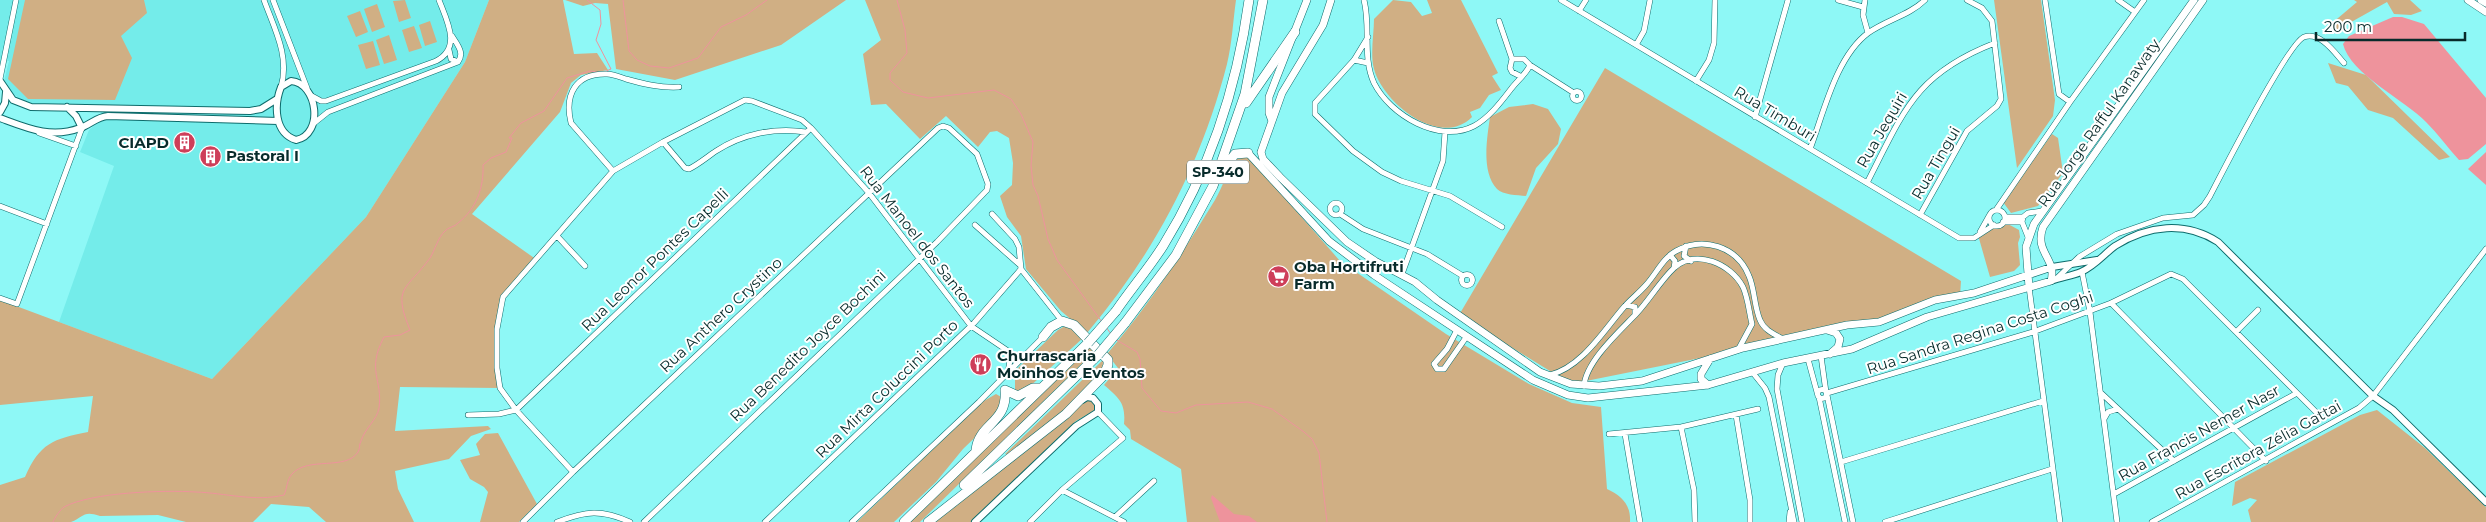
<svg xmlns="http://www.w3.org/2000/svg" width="2486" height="522" viewBox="0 0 2486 522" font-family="Montserrat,sans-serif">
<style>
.built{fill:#74ecea}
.green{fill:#d0af84}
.water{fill:#ee939c}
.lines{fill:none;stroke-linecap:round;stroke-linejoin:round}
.stream{stroke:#ee939c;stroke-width:1}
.minor-casing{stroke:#0e6c6c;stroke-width:6}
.tertiary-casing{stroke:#0e6c6c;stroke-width:8}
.secondary-casing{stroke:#0e6c6c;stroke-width:8}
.motorway-casing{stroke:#0e6c6c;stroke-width:10}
.minor{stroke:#fff;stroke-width:5}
.tertiary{stroke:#fff;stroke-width:6}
.secondary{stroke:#fff;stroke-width:7}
.motorway{stroke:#fff;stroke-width:9}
.motorway-bridge-casing{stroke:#0e6c6c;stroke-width:10;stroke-linecap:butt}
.motorway-bridge{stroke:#fff;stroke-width:9}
.labels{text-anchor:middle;stroke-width:4;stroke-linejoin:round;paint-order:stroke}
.shield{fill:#fff;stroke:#526b6b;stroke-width:1}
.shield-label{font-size:14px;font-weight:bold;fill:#082b2b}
.street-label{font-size:15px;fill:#082b2b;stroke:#fff}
.poi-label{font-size:15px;font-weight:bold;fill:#082b2b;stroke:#fff;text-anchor:start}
</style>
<rect width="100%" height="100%" fill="#8ef8f6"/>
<path class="built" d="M0 0H489L465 62 366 217 212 379 59 322 114 166 80 152 89 130 102 119 99 105 32 103 21 100 11 92 4 81 9 61 2 60 0 67Z"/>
<path class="green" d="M25 0H144L147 13 121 36 132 58 115 100 28 99 8 79Z
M405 0 411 18 399 22 393 1Z
M489 0H563L574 54 597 53 608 70 581 75 571 83 560 112 472 214 537 260 503 297 499 311 500 388 400 387 395 431 488 426 491 429 471 436 449 459 395 471 398 489 414 522H326L309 507 271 504 253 522H186L158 515 100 516C83 510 84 517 71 522 63 522 12 522 0 522V485L25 477C40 443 53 439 88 432L93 396 0 405V300L212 379 366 217 465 62Z
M565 0H846L781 45 675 80 616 69 608 4 595 3 583 6Z
M865 0H1236C1233 21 1232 44 1227 64 1201 165 1154 254 1087 333L1061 311 1026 269 1021 236 1007 217 1000 196 1012 185 1013 163 1009 138 997 131 990 132 978 147 946 116 920 139 886 104 871 105 863 54 881 40Z
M1393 0 1411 2 1422 16 1432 13 1427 0H1461L1498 73 1492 76 1501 90 1489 95 1480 108 1470 112 1472 117C1440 149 1383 103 1374 69 1370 54 1374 34 1374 19Z
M1994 0H2041L2055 100 2053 116 2017 168Z
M2354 0H2410L2422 11 2411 15 2394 14 2387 2 2337 30 2331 24 2357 2Z
M377 4 385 27 372 32 364 9Z
M360 11 368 32 356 37 347 16Z
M430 21 437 42 425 46 419 25Z
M414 26 422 48 409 52 402 30Z
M389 35 397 60 384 64 376 40Z
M373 41 380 65 366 69 358 45Z
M2328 63 2366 75 2450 157 2439 160 2393 118 2368 110 2348 86 2336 83Z
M1605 68 1961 281 1960 296 1869 324 1571 384 1459 315Z
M1533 104 1548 109 1561 129 1558 144 1536 168 1526 196C1517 195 1503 195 1497 189 1481 172 1487 138 1490 117L1509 107Z
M2052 134 2058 138 2063 173 2038 206 2011 213 2003 202Z
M1249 157 1340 261 1446 334 1529 384 1572 403 1601 407 1607 489C1622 496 1631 505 1630 522H1187L1181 469 1131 439 1130 430 1124 424C1126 403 1119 398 1104 385L1118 368 1107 354C1149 305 1182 254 1215 200 1223 186 1227 172 1236 159Z
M2008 224 2019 230 2020 237 2018 243 2020 265 2014 271 1990 277 1978 235 1993 227Z
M1065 326 1072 327 1083 338 1027 389 1015 392V375L1018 368 1058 330Z
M1091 346 1095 350 1086 360 920 522H910Z
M1104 359 1101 374 1057 418 1008 455 1005 454Z
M996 394 1003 398 1002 405 990 423 963 449 936 482 894 522H857L982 402Z
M1086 398 1095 402V410L1076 421 971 522H935L971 489Z
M2377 410 2425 448 2486 507V522H2251L2248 510 2257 500 2250 498 2232 506 2235 482 2360 415Z
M498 433 537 504 519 522H480L488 492 484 487 470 479 460 460 480 455 476 444 485 434Z"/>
<path class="water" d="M2393 17H2402L2424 24 2486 98V144L2468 159 2459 160C2448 148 2438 134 2426 122 2405 100 2350 74 2343 44L2349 36Z
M2486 152V185L2468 169Z
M1212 495 1234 514 1249 516 1257 522H1220L1211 498Z"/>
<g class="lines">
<path class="stream" d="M587 0 600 10 601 24 596 40 611 69 604 72
M623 0 629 51 637 60 650 66 669 68 698 58 721 27 746 15 767 0
M897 0 905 30 907 53 890 73V80L903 92 928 98 994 90 1011 99 1021 114 1033 142 1031 165 1033 185 1038 196 1048 239 1057 260 1102 322
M1106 327 1111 334
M1115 339 1137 352 1140 359 1142 388 1161 411 1176 413 1196 405 1248 402 1272 409 1304 432 1312 439 1319 453 1327 522
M53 522C55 517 60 510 64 507 92 492 164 490 196 492 225 493 255 502 284 495 287 489 287 479 292 474 308 456 346 471 358 452 360 449 359 444 361 441 365 428 377 420 379 408 383 379 366 371 384 337L400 335 410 330C392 286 406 291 430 258 435 250 438 237 445 231 448 227 455 227 458 223 476 209 484 188 483 165L491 158 506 152 512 138H509L521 123 544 111 567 78 590 71 597 72"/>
<defs>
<path id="minor" d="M264 0C274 28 290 56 281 87
M273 0 307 88
M1364 0C1371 27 1362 57 1374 83 1390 115 1439 144 1474 126 1489 118 1501 102 1511 89 1517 81 1527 73 1530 65
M1561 0 1959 238H1974L1994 225
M1838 0 1863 7
M1865 0 1863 15 1868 33
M2045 0 2059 94 2070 102
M2118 0 2135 12
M1579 11 1586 0
M1499 21 1512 59 1510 68 1512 72 1520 76
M1368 37 1354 60 1315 103V114L1353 151 1382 172 1401 181 1450 196 1502 227
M1636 45 1644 31 1650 0
M449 50 451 59 458 62C465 53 457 44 452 36
M1512 59H1524L1530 65 1574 93
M1354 60 1368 63
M0 79 16 0
M1696 81 1709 60 1714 43 1715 0
M1572.5 96a4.5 4.5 0 1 1 9 0a4.5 4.5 0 1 1-9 0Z
M310 95 321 101H326L436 61C462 48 447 21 439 0
M1755 117 1788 0
M313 124 328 112 458 62
M39 133 76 146
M663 142 685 168 689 169C699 164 707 157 716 151 742 134 775 127 806 132
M1810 149C1824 112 1836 57 1868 33 1886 20 1910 15 1925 0
M613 171 571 123C564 94 576 73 607 74 613 74 620 77 626 79 644 84 660 88 679 87
M1867 183C1904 111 1915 74 1995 43
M1330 209a6 6 0 1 1 12 0a6 6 0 1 1-12 0Z
M0 206 47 224
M1996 210 2070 102 2144 0
M1989 218a8 8 0 1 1 16 0a8 8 0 1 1-16 0Z
M992 214 1015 239 1019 247 1021 269 1062 321
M1340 214 1363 229 1427 254 1463 276
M1920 215 1967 131 1997 106 2001 99 1992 21 1982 8 1967 0
M2005 217H2023
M2003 222H2022
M975 225 1020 265
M1980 232 1989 216
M558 237 585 266
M2028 237 2022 222 2023 217 2028 213 2042 211
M1686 246 1684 256 1691 261
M1670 255 1675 261 1674 268
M2082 272 2090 312 2117 522
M1402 274 1443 161 1445 132
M1461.5 280a5.5 5.5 0 1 1 11 0a5.5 5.5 0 1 1-11 0Z
M2057 278 2079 257 2117 234 2163 218 2193 215 2204 205 2210 196C2222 173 2288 43 2304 37 2320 31 2335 53 2344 63
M2029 287 2060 522
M0 298 17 304 82 128
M2111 303 2266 461
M1626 305 1635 307V315
M1457 330 1447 349 1434 364 1437 369H1444L1446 366 1467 336
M2236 332 2258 310
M1821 356 1826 392
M1808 359 1818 396
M1783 363 1778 375 1777 389 1802 522
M1753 373 1765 388 1769 397 1794 522
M1550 375C1582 367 1604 330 1624 307 1631 299 1639 293 1646 285 1656 274 1663 258 1676 251 1703 236 1737 246 1749 276 1755 290 1754 306 1760 320 1764 330 1774 334 1783 339
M1584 386C1586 361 1620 331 1637 313 1650 299 1661 280 1674 268 1696 248 1731 264 1743 287 1748 298 1749 312 1752 324L1738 350
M1817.5 394a4.5 4.5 0 1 1 9 0a4.5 4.5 0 1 1-9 0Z
M2100 392 2174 461
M1827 393 2033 332 2111 303 2171 274 2183 279 2317 413
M1827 395 1853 522
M1819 397 1845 522
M468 415 499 414 516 410 811 128
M1736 415 1750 500V522
M2104 419 2108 412 2118 409
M1681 427 1694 490 1695 522
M1609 434 1681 427 1758 409
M1625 434 1640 522
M1841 462 2043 401
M573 472 516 410 500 388 497 368V329L503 297 613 171 663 142 745 100 752 101 802 120 811 128 869 193 971 326 1011 353 1008 373
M1062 490 1124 522
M2114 494 2297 393
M1115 517 1154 481
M523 522 573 472 938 128 943 126 949 128 977 154 988 184 987 190 937 242 644 522
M557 522C586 511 601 509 630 522
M765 522 974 323 1021 269
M852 522 979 402 1043 337
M1030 522 1062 490 1123 438 1098 412
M1789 522 1790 512
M1885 522 2052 469
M2152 522 2359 408 2373 396 2486 249"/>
<path id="tertiary" d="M0 81 13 100 31 107 250 111 261 109 277 99
M291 81C318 83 324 135 296 140 274 133 274 105 281 87Z
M67 107 76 116 82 128
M0 112 5 103 6 92
M0 118C27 128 51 139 80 128 90 125 96 117 108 116L278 121
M2052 267 2097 260
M2051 281C2061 277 2072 276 2081 272 2095 266 2104 254 2115 246 2148 225 2185 221 2218 242L2373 396 2393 410 2486 502
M975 522 1076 426 1098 412V404L1093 398 1087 397 1082 400"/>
<path id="secondary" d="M2468 0 2486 12
M2481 0 2486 3
M1272 121 1269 113V97L1307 0
M1261 152 1263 159 1280 177 1347 242 1375 261 1415 282 1437 300 1540 372 1571 384 1599 386 1642 381 1743 348 1847 325 1879 322 1935 300 1974 293 2052 267
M1261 152 1282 93 1323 25 1331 0
M1248 153 1329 241 1374 275 1533 380 1568 395 1588 398 1708 385 1783 363 1852 349 1927 317 2051 281C2057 258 2034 253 2043 227L2203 0
M2029 287 2026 247 2034 224 2194 0
M1827 330 1836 333 1840 339 1838 347 1830 354
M1708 385 1701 379V374L1710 359"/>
<path id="motorway" d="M1246 103 1295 32
M1222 171 1235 154 1248 153
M1116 311C1131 289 1149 268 1163 246 1210 170 1237 88 1249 0
M1125 323 1176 255 1213 186 1245 94 1263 0
M1005 390 1018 396 1033 388H1040
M976 450C979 423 1008 423 1005 390
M964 485 1098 355
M904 522 1088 343
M928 522 1066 414 1104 375 1108 365V360L1074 325 1062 321 1051 327 1043 337"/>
</defs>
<use href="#minor" class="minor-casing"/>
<use href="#tertiary" class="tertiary-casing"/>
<use href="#secondary" class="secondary-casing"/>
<use href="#motorway" class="motorway-casing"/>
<use href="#minor" class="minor"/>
<use href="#tertiary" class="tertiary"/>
<use href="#secondary" class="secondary"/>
<use href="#motorway" class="motorway"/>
<defs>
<path id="motorway-bridge" d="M1088 343 1116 311
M1098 355 1125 323"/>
</defs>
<use href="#motorway-bridge" class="motorway-bridge-casing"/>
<use href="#motorway-bridge" class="motorway-bridge"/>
</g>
<defs>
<symbol id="building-disc" viewBox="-11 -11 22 22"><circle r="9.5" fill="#ce3e59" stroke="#fff"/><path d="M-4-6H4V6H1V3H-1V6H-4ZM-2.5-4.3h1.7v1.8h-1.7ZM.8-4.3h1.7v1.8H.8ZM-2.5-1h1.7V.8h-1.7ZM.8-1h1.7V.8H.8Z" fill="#fff"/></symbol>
<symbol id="supermarket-disc" viewBox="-11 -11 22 22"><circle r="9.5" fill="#ce3e59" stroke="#fff"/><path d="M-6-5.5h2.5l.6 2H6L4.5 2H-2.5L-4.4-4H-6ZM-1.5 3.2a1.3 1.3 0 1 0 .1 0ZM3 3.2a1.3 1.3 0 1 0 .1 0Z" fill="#fff"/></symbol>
<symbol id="restaurant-disc" viewBox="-11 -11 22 22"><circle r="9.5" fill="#ce3e59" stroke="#fff"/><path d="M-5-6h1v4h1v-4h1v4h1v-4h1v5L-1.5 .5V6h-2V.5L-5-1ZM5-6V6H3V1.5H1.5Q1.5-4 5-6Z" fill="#fff"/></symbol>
</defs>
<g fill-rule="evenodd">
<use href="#building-disc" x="172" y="130" width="25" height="25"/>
<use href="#building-disc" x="198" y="144" width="25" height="25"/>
<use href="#supermarket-disc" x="1266" y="264" width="25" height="25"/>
<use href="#restaurant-disc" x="968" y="352" width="25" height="25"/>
</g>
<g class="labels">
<rect class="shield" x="1187" y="160.5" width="62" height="23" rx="4"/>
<g class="shield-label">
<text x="1218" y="177">SP-340</text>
</g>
<g class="street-label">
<text transform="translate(1775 114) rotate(31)" y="5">Rua Timburi</text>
<text transform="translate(2099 123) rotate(-55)" y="5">Rua Jorge Rafful Kanawaty</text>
<text transform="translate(1882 130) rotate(-60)" y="5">Rua Jequiri</text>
<text transform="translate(1936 163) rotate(-60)" y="5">Rua Tingui</text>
<text transform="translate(917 237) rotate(52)" y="5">Rua Manoel dos Santos</text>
<text transform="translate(655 260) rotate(-44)" y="5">Rua Leonor Pontes Capelli</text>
<text transform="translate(721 315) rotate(-43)" y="5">Rua Anthero Crystino</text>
<text transform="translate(1980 333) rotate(-18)" y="5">Rua Sandra Regina Costa Coghi</text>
<text transform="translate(808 346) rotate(-44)" y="5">Rua Benedito Joyce Bochini</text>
<text transform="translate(887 389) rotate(-44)" y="5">Rua Mirta Coluccini Porto</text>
<text transform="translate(2199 433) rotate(-29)" y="5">Rua Francis Nemer Nasr</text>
<text transform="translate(2258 450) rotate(-29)" y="5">Rua Escritora Zélia Gattai</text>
</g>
<g class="poi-label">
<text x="169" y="148" text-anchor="end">CIAPD</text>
<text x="226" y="161">Pastoral I</text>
<text x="1294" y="272">Oba Hortifruti<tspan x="1294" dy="17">Farm</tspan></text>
<text x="997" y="361">Churrascaria<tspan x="997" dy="17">Moinhos e Eventos</tspan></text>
</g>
</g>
<path d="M2316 32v8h149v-8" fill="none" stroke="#082b2b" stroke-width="2.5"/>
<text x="2324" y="32" font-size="15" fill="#082b2b" stroke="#ffffff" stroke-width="4" paint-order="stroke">200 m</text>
</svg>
